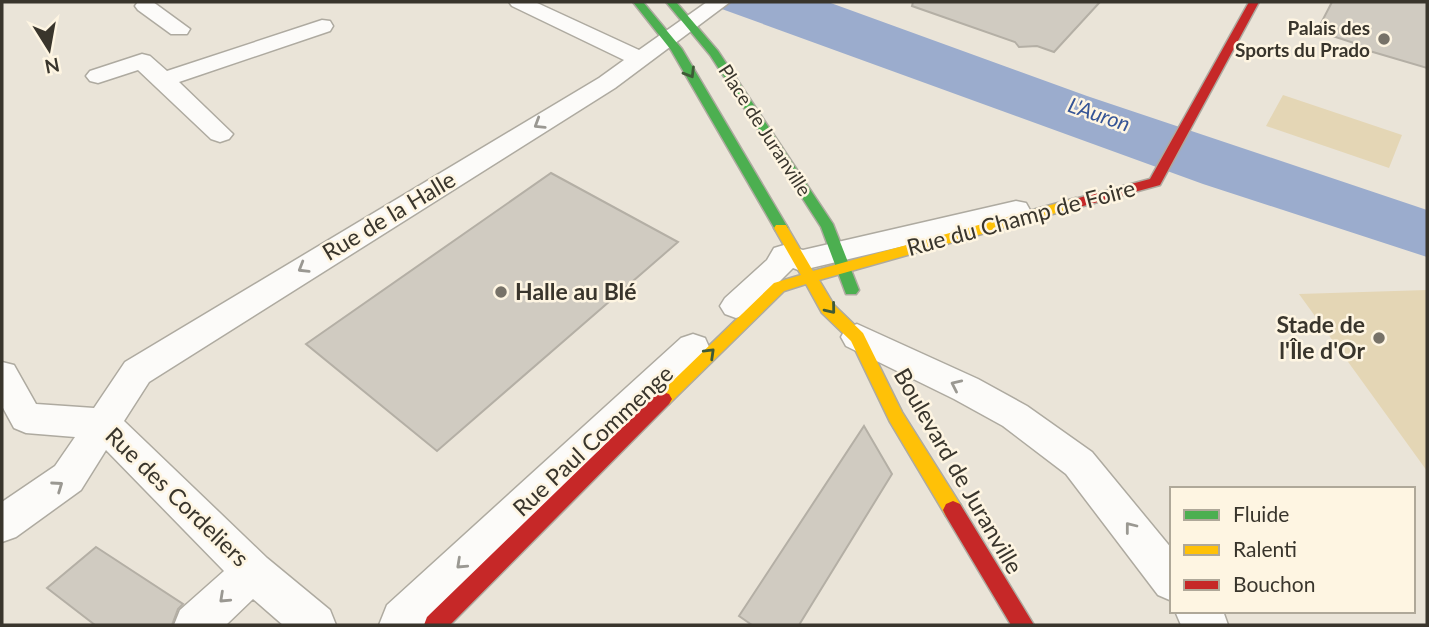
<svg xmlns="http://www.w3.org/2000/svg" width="1429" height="627" viewBox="0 0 1429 627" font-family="Lato,sans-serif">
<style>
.green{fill:#e4d6b5}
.water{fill:#9baccd}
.building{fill:#d0cbc1;stroke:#b4afa5;stroke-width:2}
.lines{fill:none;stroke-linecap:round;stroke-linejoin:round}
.street-casing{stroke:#aeaaa0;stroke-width:3}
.fast-casing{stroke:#aeaaa0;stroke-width:3}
.slow-casing{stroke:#aeaaa0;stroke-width:3}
.jam-casing{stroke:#aeaaa0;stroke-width:3}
.street{fill:#fcfbf9;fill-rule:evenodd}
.fast{fill:#4caf50;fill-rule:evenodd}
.slow{fill:#ffc107;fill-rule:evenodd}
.jam{fill:#c62828;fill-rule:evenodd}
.oneway{stroke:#3f5a37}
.oneway2{stroke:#9a9892}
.poi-dot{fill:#777268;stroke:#fef5e2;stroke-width:2.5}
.labels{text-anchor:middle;stroke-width:5;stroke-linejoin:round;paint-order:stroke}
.far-poi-label{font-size:19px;font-weight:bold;fill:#39352c;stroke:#fef5e2;text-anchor:end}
.far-street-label{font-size:19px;fill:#39352c;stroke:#fef5e2}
.far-water-label{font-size:21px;font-style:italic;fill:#355496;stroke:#fef5e2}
.street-label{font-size:23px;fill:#39352c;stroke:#fef5e2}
.poi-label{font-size:23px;font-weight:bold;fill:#39352c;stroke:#fef5e2;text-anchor:start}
</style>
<rect width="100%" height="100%" fill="#eae4d8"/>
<path class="green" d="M1283 95 1402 135 1389 168 1266 126Z
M1427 290V471L1299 294Z"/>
<path class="water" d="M709 2H828L1087 96 1427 210V257L1203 184 719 8Z"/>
<path class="building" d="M913 2H1100L1054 52 1037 46 1019 47 1015 42 912 6Z
M1332 2H1427V68L1356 47 1357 44 1326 34 1329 27 1320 25Z
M551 173 678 242 437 451 306 344Z
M864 426 892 474 799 625H752L739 616Z
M96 547 183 604 178 609 172 625H95L47 588Z"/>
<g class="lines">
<defs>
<path id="street" d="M138 2H153L190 29 187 34H171L138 10 135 6Z
M509 2H535L639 50 707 2H730L615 88 149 382 124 421 267 558 330 610 336 625H283L253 599 226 625H174L180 610 224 571 106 450 81 490 16 537 2 542V502L55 466 75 437 26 433 14 428 2 406V362L14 365 36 404 94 408 125 362 599 78 624 60 512 6Z
M322 20 330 21 333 26 330 31 179 82 233 134 229 139 220 142 211 139 138 70 98 83 90 81 86 76 90 71 142 54 150 56 167 71Z
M1016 201 1026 203 1030 210 1026 217 811 268 801 271 793 268 747 314 736 318 725 314 720 306 725 298 767 260 774 248 784 245 803 250Z
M857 324 978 379 1027 406 1092 452 1172 549V601L1158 595 1066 474 1003 426 954 399 846 346 841 337 846 328Z
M693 334 705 338 709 347 705 356 427 625H379L387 605 681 338Z
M1175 611H1223L1228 625H1181Z"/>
<path id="fast" d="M633 2H643L682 49 788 228 786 231H776L671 50Z
M666 2H676L718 51 833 224 859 290 856 294H846L821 227 710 55Z"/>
<path id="slow" d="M1076 198 1083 203 1081 206 819 280 834 305 863 333 902 412 960 504 963 510 960 516 953 519 946 516 890 422 851 341 822 313 806 284 784 291 669 404 663 406 657 404 654 399 774 283 801 275 774 228 776 225H786L813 271Z"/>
<path id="jam" d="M1249 2H1259L1160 185 1076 208 1071 206 1069 203 1071 200 1150 179Z
M663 392 669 394 672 399 669 404 450 625H424L427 617 657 394Z
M953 501 960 504 1034 625H1011L946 516 943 510 946 504Z"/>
</defs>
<use href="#street" class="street-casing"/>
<use href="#fast" class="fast-casing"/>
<use href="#slow" class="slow-casing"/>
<use href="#jam" class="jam-casing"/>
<use href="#street" class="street"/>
<use href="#fast" class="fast"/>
<use href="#slow" class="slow"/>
<use href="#jam" class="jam"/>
</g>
<defs><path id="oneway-chevron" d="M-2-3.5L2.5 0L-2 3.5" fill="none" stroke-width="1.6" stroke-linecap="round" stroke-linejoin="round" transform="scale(1.75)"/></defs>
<g class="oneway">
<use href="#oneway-chevron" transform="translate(690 73) rotate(59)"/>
<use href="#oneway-chevron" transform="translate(831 309) rotate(51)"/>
<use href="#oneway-chevron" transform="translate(710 353) rotate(-44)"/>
</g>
<g class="oneway2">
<use href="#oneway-chevron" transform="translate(539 124) rotate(148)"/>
<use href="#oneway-chevron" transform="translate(303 268) rotate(149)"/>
<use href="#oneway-chevron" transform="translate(956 385) rotate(-155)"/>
<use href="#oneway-chevron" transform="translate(58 486) rotate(-35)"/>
<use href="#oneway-chevron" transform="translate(1130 527) rotate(-128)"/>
<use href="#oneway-chevron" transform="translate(461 564) rotate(137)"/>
<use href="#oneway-chevron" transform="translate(224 598) rotate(137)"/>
</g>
<g class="poi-dot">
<circle cx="1384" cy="39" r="7"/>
<circle cx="501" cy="292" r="7"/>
<circle cx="1379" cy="338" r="7"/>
</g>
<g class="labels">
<g class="far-poi-label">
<text x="1370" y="35">Palais des<tspan x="1370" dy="22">Sports du Prado</tspan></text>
</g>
<g class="far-street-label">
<text transform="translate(765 130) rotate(57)" y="7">Place de Juranville</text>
</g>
<g class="far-water-label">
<text transform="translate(1099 115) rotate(19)" y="7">L'Auron</text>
</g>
<g class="street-label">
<text transform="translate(389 216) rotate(-31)" y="8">Rue de la Halle</text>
<text transform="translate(1021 218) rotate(-15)" y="8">Rue du Champ de Foire</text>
<text transform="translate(593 441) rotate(-43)" y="8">Rue Paul Commenge</text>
<text transform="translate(958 471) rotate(60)" y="8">Boulevard de Juranville</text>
<text transform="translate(177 497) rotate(44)" y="8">Rue des Cordeliers</text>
</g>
<g class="poi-label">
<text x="515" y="300">Halle au Blé</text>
<text x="1365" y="333" text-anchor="end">Stade de<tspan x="1365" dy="26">l'Île d'Or</tspan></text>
</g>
</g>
<rect width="1429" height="627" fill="none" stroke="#39352c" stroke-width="7"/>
<rect x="1170" y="487" width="245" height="126" fill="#fef5e2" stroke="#afa899" stroke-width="2"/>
<rect x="1184" y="510" width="35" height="10" fill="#4caf50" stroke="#afa899" stroke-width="2"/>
<text x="1233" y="522" font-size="21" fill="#39352c">Fluide</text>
<rect x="1184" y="545" width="35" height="10" fill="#ffc107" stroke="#afa899" stroke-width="2"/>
<text x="1233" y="557" font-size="21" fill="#39352c">Ralenti</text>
<rect x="1184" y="580" width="35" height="10" fill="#c62828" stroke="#afa899" stroke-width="2"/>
<text x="1233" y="592" font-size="21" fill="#39352c">Bouchon</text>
<g transform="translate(49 49) rotate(169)" stroke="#fef5e2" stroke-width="5" paint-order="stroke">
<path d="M0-5L12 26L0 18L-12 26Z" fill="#39352c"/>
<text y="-10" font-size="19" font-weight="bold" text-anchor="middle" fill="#39352c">N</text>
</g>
</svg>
